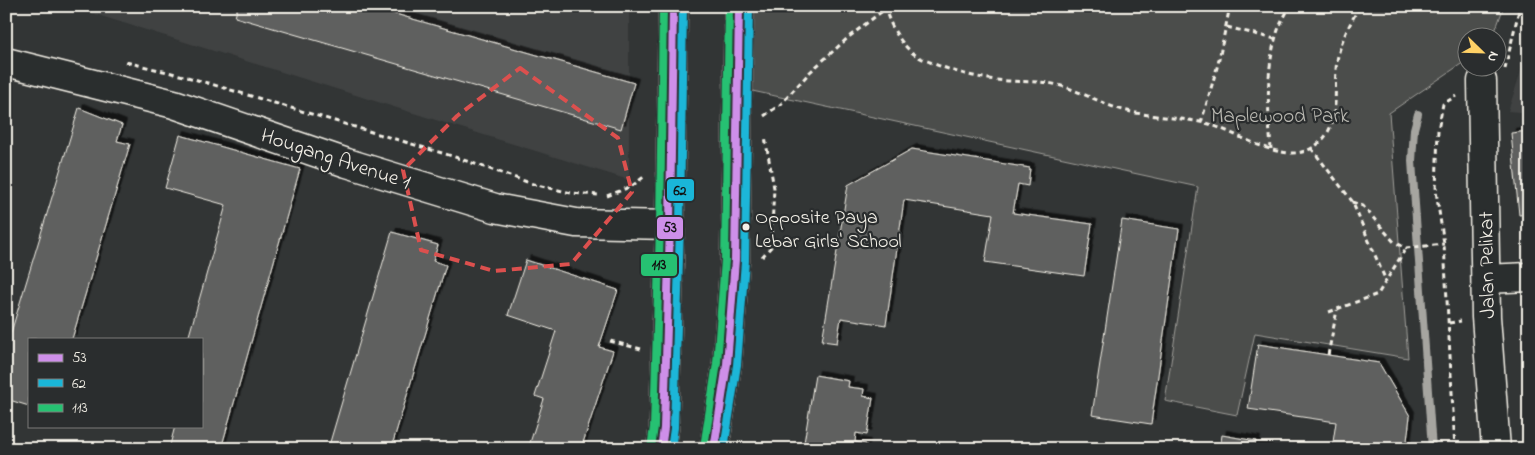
<svg xmlns="http://www.w3.org/2000/svg" width="1535" height="455" viewBox="0 0 1535 455" font-family="'Indie Flower',sans-serif">
<style>
.built{fill:#404242}
.green{fill:#4b4d4c;stroke:#a09f9a}
.lines{fill:none;stroke-linecap:round;stroke-linejoin:round}
.stream{stroke:#a6a5a0;stroke-width:8}
.building{fill:#5f605f;stroke:#f4f1e8;filter:url(#shadow)}
.minor-casing{stroke:#f4f1e8;stroke-width:31}
.major-casing{stroke:#f4f1e8;stroke-width:31}
.path{stroke:#f4f1e8;stroke-width:3;stroke-dasharray:5 4;stroke-linecap:butt}
.minor{stroke:#2a2d2e;stroke-width:28}
.major{stroke:#2a2d2e;stroke-width:28}
.bus-1-casing{stroke:#2a2d2e;stroke-width:11}
.bus-2-casing{stroke:#2a2d2e;stroke-width:11}
.bus-3-casing{stroke:#2a2d2e;stroke-width:11}
.bus-1{stroke:#ce8fe9;stroke-width:8}
.bus-2{stroke:#1ab6d8;stroke-width:8}
.bus-3{stroke:#26c172;stroke-width:8}
.marked{fill:none;stroke:#dc504e;stroke-width:4;stroke-dasharray:10 6;stroke-linejoin:round}
.bus-dot{fill:#f4f1e8;stroke:#2a2d2e;stroke-width:2}
.labels{text-anchor:middle;stroke-width:4.5;stroke-linejoin:round;paint-order:stroke}
.bus-label{font-size:20px;fill:#f4f1e8;stroke:#2a2d2e;text-anchor:start}
.park-label{font-size:21px;fill:#b9b8b1;stroke:#2a2d2e}
.street-label{font-size:21px;fill:#f4f1e8;stroke:#2a2d2e}
.line-badge{stroke:#2a2d2e;stroke-width:2}
.pale-badge-label{font-size:14px;text-anchor:middle;font-weight:bold;fill:#111}
</style>
<defs>
<filter id="shadow"><feDropShadow dx="4.5" dy="-4.5" stdDeviation="0" flood-color="#0009"/></filter>
</defs>
<rect width="100%" height="100%" fill="#323535"/>
<filter id="ink" filterUnits="userSpaceOnUse"><feTurbulence type="fractalNoise" baseFrequency=".02" numOctaves="2"/><feDisplacementMap in="SourceGraphic" scale="10" xChannelSelector="R" yChannelSelector="G"/><feConvolveMatrix kernelMatrix="1 2 1 2 8 2 1 2 1" color-interpolation-filters="sRGB"/></filter>
<g filter="url(#ink)">
<path class="built" d="M69 6H629V180Z
M1529 47V113L1508 111Z"/>
<path class="green" d="M744 6H1504L1493 37 1468 38 1467 60 1389 113 1408 358 1255 333 1237 415 1165 401 1198 187 743 89Z"/>
<g class="lines">
<path class="stream" d="M1418 114 1414 129 1412 161 1432 449"/>
</g>
<path class="building" d="M238 6H387L385 11 634 83 621 129 235 17Z
M79 108 122 125 117 141 130 144 72 339H29V406L6 399V349Z
M1529 131V214L1519 215 1511 133Z
M180 135 300 169 221 449H169L175 426H201V339H188L226 205 165 188Z
M912 149 1030 168 1028 186 1018 184 1013 213 1092 224 1084 276 985 262 993 214 904 200 886 325 841 318 837 343 822 341 848 185Z
M1122 220 1179 229 1151 424 1092 415Z
M392 232 438 245 433 261 446 265 391 449H328Z
M526 260 618 290 599 347 613 351 581 449H528L544 399 535 396 556 331 508 315Z
M1525 306H1529V337H1528Z
M1258 344 1379 363 1410 416 1406 449H1332L1336 422 1248 409Z
M815 375 849 381 848 387 864 389 863 396 873 398 867 435 856 433 855 442 866 444 865 449H803Z
M1222 435 1256 441 1255 446 1268 449H1220Z"/>
<g class="lines">
<defs>
<path id="minor" d="M6 62 174 104 347 163 495 208 576 223 670 225
M1482 81 1486 317 1496 449
M1486 279 1529 277"/>
<path id="major" d="M661 449 664 428 670 225 673 6
M714 449 727 364 735 260 739 6"/>
</defs>
<use href="#minor" class="minor-casing"/>
<use href="#major" class="major-casing"/>
<path class="path" d="M885 6C888 23 902 47 917 56 921 59 926 60 930 62 951 71 973 77 996 80 1013 82 1031 81 1048 83 1075 87 1098 103 1123 110 1149 117 1178 117 1205 123 1234 130 1282 166 1312 148 1344 129 1332 91 1337 61 1340 42 1350 23 1360 6
M1227 27 1275 39
M126 62 184 76 452 156 533 184 571 193 598 195
M1505 69 1520 6
M764 116 781 104 810 72 850 36 885 9
M1201 123 1218 64 1230 6
M1311 148 1352 201 1386 281
M1271 149C1268 110 1265 68 1278 30 1281 22 1286 14 1290 6
M607 196 632 186 645 176
M1352 202 1363 206 1394 242 1406 248 1444 244
M762 257 771 247 774 188 765 137
M1329 312 1378 294 1406 248
M1449 323 1461 321
M610 341 641 349
M1328 355 1337 310
M1455 449 1444 244 1436 191 1438 130 1443 104 1456 96"/>
<use href="#minor" class="minor"/>
<use href="#major" class="major"/>
<defs>
<path id="bus-1" d="M661 449 664 428 670 225 673 6
M714 449 727 364 735 260 739 6"/>
<path id="bus-2" d="M671 449 674 428 680 225 683 6
M724 449 737 365 745 261 749 6"/>
<path id="bus-3" d="M704 447 717 363 725 260 729 6
M651 448 654 427 660 225 663 6"/>
</defs>
<use href="#bus-1" class="bus-1-casing"/>
<use href="#bus-2" class="bus-2-casing"/>
<use href="#bus-3" class="bus-3-casing"/>
<use href="#bus-1" class="bus-1"/>
<use href="#bus-2" class="bus-2"/>
<use href="#bus-3" class="bus-3"/>
</g>
</g>
<path class="marked" d="M520 68 618 138 632 192 571 264 494 271 421 250 403 170 457 116Z"/>
<circle class="bus-dot" cx="746" cy="227" r="4.5"/>
<g class="labels">
<g class="bus-label">
<text x="755" y="223">Opposite Paya<tspan x="755" dy="24">Lebar Girls' School</tspan></text>
</g>
<g class="park-label">
<text x="1280" y="122">Maplewood Park</text>
</g>
<g class="street-label">
<text transform="translate(336 158) rotate(18)" y="7">Hougang Avenue 1</text>
<text transform="translate(1486 265) rotate(-91)" y="7">Jalan Pelikat</text>
</g>
</g>
<g class="line-badge">
<rect x="666" y="178" width="29" height="24" rx="5" fill="#1ab6d8"/>
<rect x="656" y="216" width="28" height="24" rx="5" fill="#ce8fe9"/>
<rect x="640" y="253" width="38" height="24" rx="5" fill="#26c172"/>
</g>
<g class="pale-badge-label">
<text x="680" y="195">62</text>
<text x="670" y="232">53</text>
<text x="659" y="269">113</text>
</g>
<rect width="1535" height="455" fill="none" stroke="#2a2d2e" stroke-width="25"/>
<rect x="12" y="12" width="1510" height="430" fill="none" stroke="#f4f1e8" stroke-width="2" filter="url(#ink)"/>
<rect x="28" y="338" width="175" height="90" fill="#2a2d2e" stroke="#7b7b78"/>
<rect x="38" y="354" width="25" height="8" fill="#ce8fe9" stroke="#7b7b78"/>
<text x="72" y="362" font-size="15" fill="#f4f1e8">53</text>
<rect x="38" y="379" width="25" height="8" fill="#1ab6d8" stroke="#7b7b78"/>
<text x="72" y="388" font-size="15" fill="#f4f1e8">62</text>
<rect x="38" y="404" width="25" height="8" fill="#26c172" stroke="#7b7b78"/>
<text x="72" y="412" font-size="15" fill="#f4f1e8">113</text>
<g transform="translate(1482 52) rotate(113)"><circle r="24" fill="#2a2d2e" stroke="#7b7b78"/>
<path d="M0-4L9 19L0 12L-9 19Z" fill="#ffd166"/>
<text y="-8" font-size="14" font-weight="bold" text-anchor="middle" fill="#f4f1e8">N</text>
</g>
</svg>
